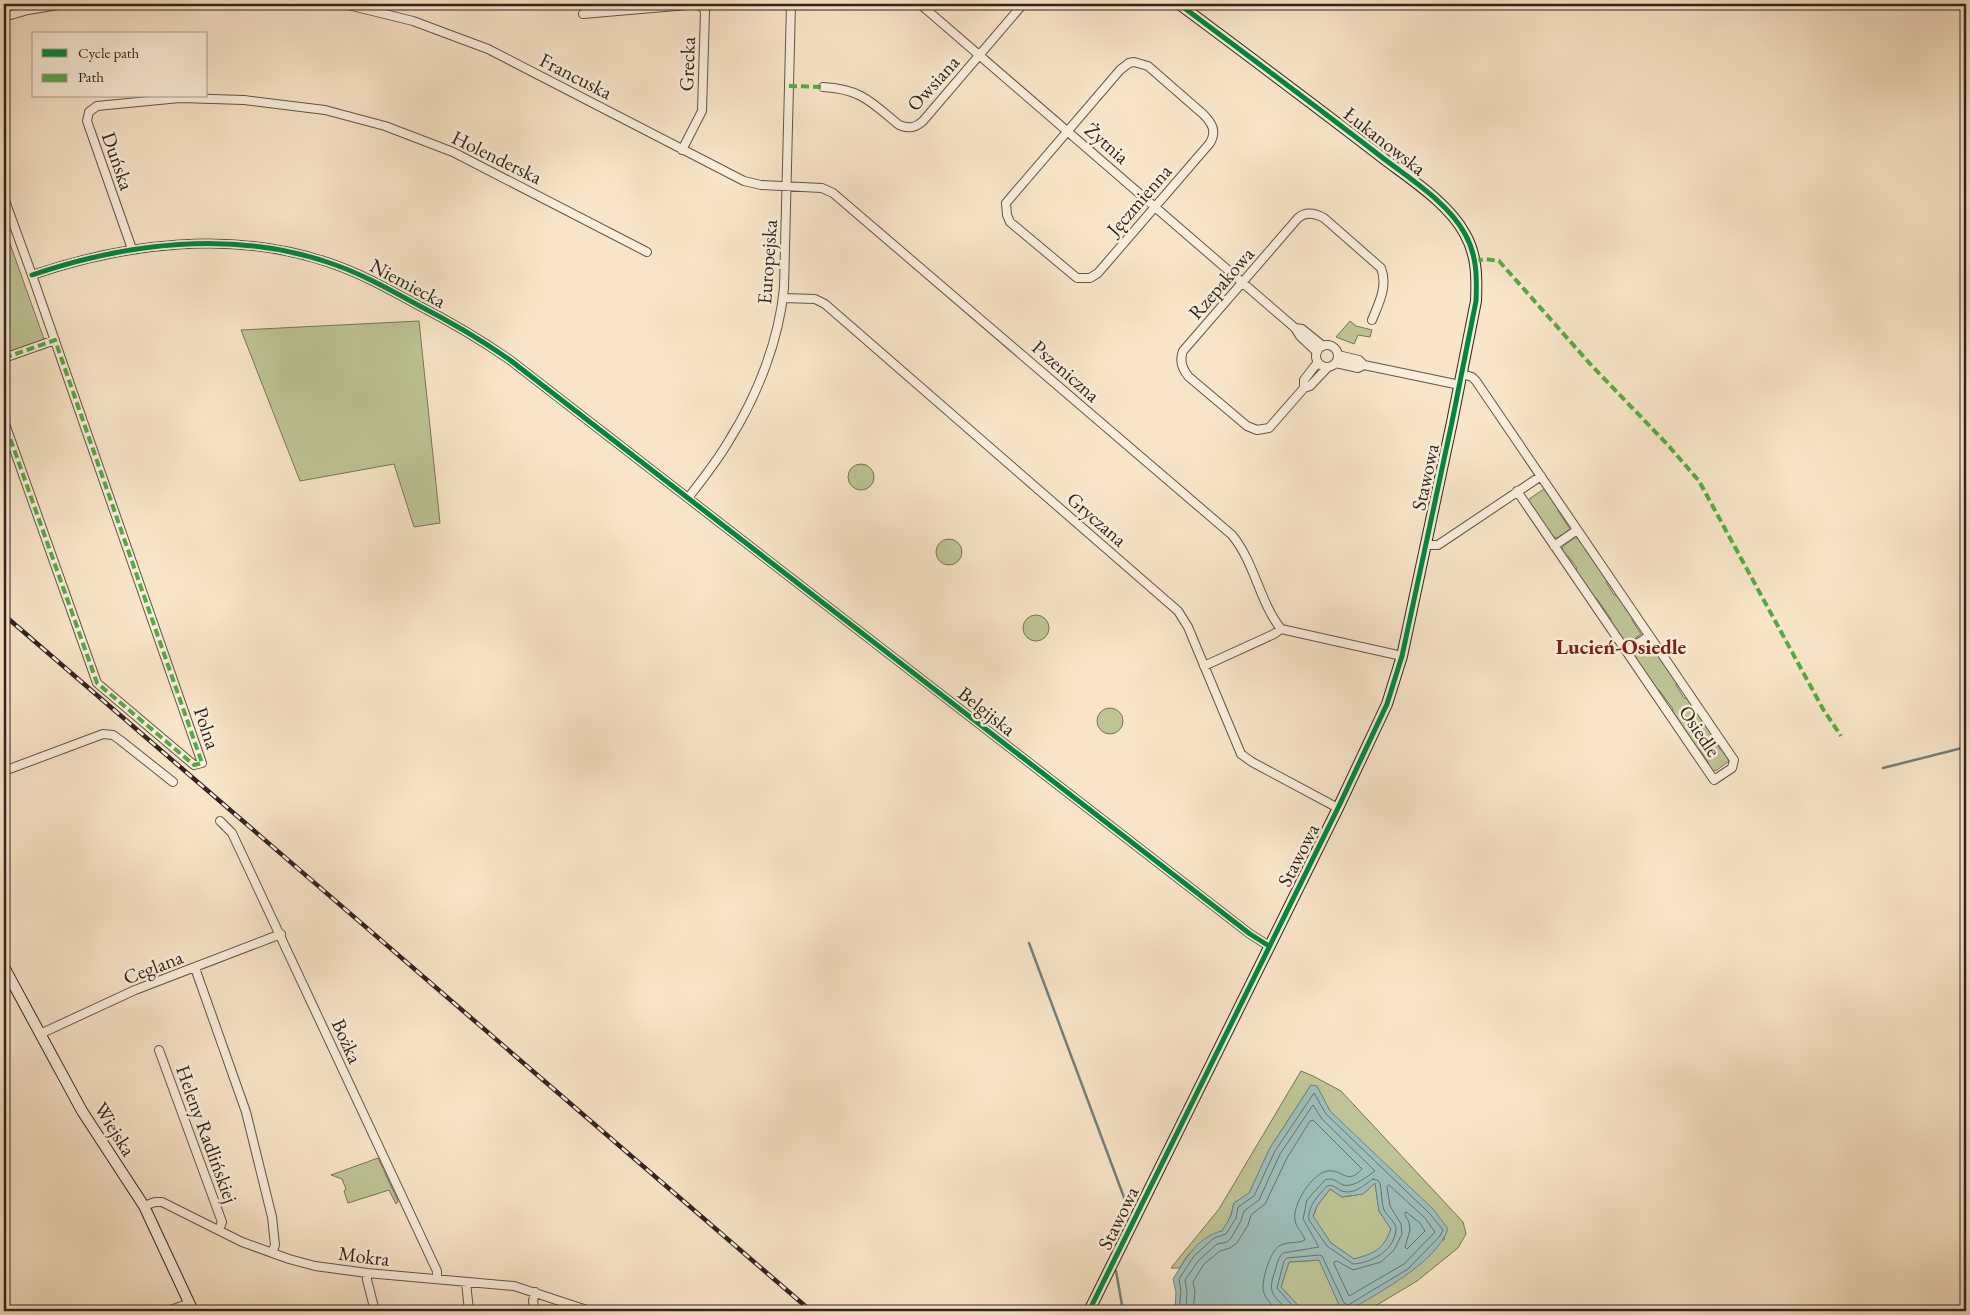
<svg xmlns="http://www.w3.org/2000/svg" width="1970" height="1315" viewBox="0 0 1970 1315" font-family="'EB Garamond',serif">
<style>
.green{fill:#bec495;stroke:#77745a}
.water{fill:#9ebeba;stroke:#72807c;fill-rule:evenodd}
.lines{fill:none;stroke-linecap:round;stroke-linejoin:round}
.shore{stroke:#67716c;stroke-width:1}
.stream{stroke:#72807c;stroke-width:2.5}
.street-casing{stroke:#625448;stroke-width:10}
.secondary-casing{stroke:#30241e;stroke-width:12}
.street{stroke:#faeedb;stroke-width:8}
.secondary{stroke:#faeedb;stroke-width:10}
.rail-casing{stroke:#30241e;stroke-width:4.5}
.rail{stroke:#faeedb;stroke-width:2.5;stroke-dasharray:8;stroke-linecap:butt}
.quiet{stroke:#54aa43;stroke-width:4;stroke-dasharray:8 4;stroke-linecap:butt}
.cycleway-casing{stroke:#faeedb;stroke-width:8}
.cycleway{stroke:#00873e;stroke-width:5}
.labels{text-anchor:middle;stroke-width:5;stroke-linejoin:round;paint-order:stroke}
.street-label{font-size:20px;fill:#30241e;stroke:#faeedb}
.neighbourhood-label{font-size:21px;font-weight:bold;fill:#7a1f14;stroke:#faeedb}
</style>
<rect width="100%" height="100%" fill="#f8e5c7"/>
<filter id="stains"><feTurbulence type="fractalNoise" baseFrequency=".004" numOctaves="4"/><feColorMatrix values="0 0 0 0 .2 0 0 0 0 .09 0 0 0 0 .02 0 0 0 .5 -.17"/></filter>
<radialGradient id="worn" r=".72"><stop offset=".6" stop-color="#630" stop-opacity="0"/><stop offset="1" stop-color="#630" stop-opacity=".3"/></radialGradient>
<path class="green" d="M4 227 44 339 43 341 4 354Z
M419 321 440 523 414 527 394 464 300 481 241 330Z
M1350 321 1356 326 1372 330 1370 337 1358 335 1354 344 1336 337Z
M848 477a13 13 0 1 1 26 0a13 13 0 1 1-26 0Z
M1544 489H1547L1559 507 1558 511 1570 529 1557 538 1553 537 1528 502 1529 499Z
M1575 538 1580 539 1607 577 1606 582 1614 595H1619L1633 615 1632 620 1641 634 1630 642 1622 641 1610 623 1611 619 1597 599 1593 598 1575 572 1577 568 1568 556 1564 555 1562 552 1563 546Z
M936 552a13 13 0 1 1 26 0a13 13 0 1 1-26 0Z
M1023 628a13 13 0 1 1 26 0a13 13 0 1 1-26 0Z
M1648 643H1650L1677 681 1676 685 1684 698 1689 699 1712 732 1711 737 1720 749 1724 750 1729 761 1717 770 1712 771 1707 767 1708 762 1700 750 1695 749 1672 714 1673 709 1659 690 1654 689 1634 657 1636 649Z
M1097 721a13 13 0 1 1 26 0a13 13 0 1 1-26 0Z
M1301 1071 1313 1076 1341 1091 1463 1222 1466 1234 1458 1248 1417 1281 1367 1311H1303L1281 1287 1289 1262 1320 1260 1340 1307 1445 1239 1330 1111 1317 1087 1311 1085 1270 1148 1249 1194 1234 1203C1226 1240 1214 1231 1191 1252 1186 1256 1183 1263 1180 1268H1171L1219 1209Z
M378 1158 398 1201 396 1204 389 1190 348 1203 344 1191 346 1189 342 1179 331 1175Z
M1375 1183 1379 1211 1391 1229C1383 1250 1376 1253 1354 1259L1331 1243 1313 1217 1317 1206 1330 1189 1342 1197 1363 1194Z"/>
<path class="water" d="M1311 1085 1317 1086 1330 1111 1434 1210 1448 1229C1436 1263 1378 1293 1348 1311L1340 1307 1319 1260 1289 1262 1281 1287 1303 1311H1175L1176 1292 1173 1279C1185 1260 1198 1236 1222 1231L1231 1216 1234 1203 1249 1193 1270 1148ZM1375 1183 1379 1211 1391 1229C1383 1250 1375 1253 1354 1259L1331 1243 1313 1216 1317 1206 1330 1189 1342 1197 1363 1194Z"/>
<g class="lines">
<path class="shore" d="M1373 1179 1377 1180 1380 1183C1382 1191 1381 1202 1384 1210 1387 1216 1397 1223 1396 1230 1394 1251 1371 1263 1353 1264L1327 1246 1309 1220C1307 1206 1319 1195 1327 1186 1335 1184 1336 1189 1342 1191 1354 1195 1364 1185 1373 1179Z
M1389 1185 1425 1218 1435 1232 1404 1264 1349 1296 1334 1264V1262L1337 1261 1353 1270 1381 1262 1394 1250 1402 1234 1401 1224 1390 1206 1387 1187Z
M1406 1212 1420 1223 1425 1231 1407 1249 1405 1247 1410 1230 1409 1222 1405 1215Z
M1179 1311 1181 1292 1179 1279 1194 1256 1214 1238 1226 1234 1236 1218 1238 1207 1254 1196 1275 1151 1314 1093 1326 1114 1430 1214 1443 1230 1440 1236 1408 1269 1348 1305 1344 1303 1322 1256 1319 1255 1287 1258 1284 1261 1277 1288 1297 1311
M1186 1311 1187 1292 1185 1280 1199 1260 1217 1244 1227 1242 1231 1238 1241 1221 1244 1211 1259 1200 1280 1154 1313 1105 1322 1119 1375 1171C1368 1176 1354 1188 1343 1185 1336 1182 1334 1177 1325 1180L1307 1200 1303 1219 1319 1247 1283 1253C1278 1258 1277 1264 1275 1271 1267 1294 1273 1294 1288 1311
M1193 1311 1195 1292 1193 1282 1204 1264 1220 1251 1230 1248 1237 1243 1248 1225 1251 1215 1265 1204 1287 1158 1310 1121 1313 1120 1362 1169C1347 1186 1343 1169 1328 1171 1312 1173 1292 1205 1295 1220 1296 1228 1303 1233 1305 1240 1298 1244 1287 1241 1279 1246 1270 1252 1260 1283 1264 1293 1266 1300 1273 1306 1278 1311"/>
<path class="stream" d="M1883 768 1966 747
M1029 943 1125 1200 1129 1206
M1116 1271 1123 1311"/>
<defs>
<path id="street" d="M344 4 413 21 488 49 744 181 761 185 822 188 833 193 1232 535C1255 563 1259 601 1281 629
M920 4 1295 328 1300 336 1317 352
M583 14 699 4 705 11 702 111 682 150
M4 17 28 10 64 4
M1134 62 1148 66 1203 114C1212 123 1217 131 1210 143L1098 273 1090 278H1077L1010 222 1007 215 1006 203 1120 70 1129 63Z
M823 87C861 89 871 102 899 125 909 129 915 128 923 121L1023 4
M4 198 32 275 202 763 194 765 97 683 4 421
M132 249 87 121 89 112 97 106 180 98 244 100 325 110 385 126 453 152 647 252
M32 275C126 243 231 230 327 262 358 272 387 288 416 304 449 321 480 339 510 360L1250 934 1269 946
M783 298 815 299 825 304 1178 611 1188 627 1241 754 1252 762 1338 808
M1295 328 1302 329 1323 346
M1316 356a11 11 0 1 1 22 0a11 11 0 1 1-22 0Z
M1338 355 1359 360 1364 365
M4 358 55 340
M1336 363 1358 368 1364 365 1460 385
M1328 367 1310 386 1304 388 1269 428 1257 430 1247 426 1189 377C1182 369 1179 361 1183 351L1298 218C1306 211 1315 213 1324 218L1381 268C1388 286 1379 303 1372 320
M1462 374 1472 377 1476 381 1734 760 1732 768 1714 780 1517 491
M1304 388V380L1318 362
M688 498C703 479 718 460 730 439 758 394 779 340 784 288L791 4
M1425 545H1438L1541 476
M1554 546 1577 530
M1626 651 1649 636
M1204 666 1274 634 1281 629 1402 656
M4 771 103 734 113 735 120 740 173 782
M220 821 232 833 437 1271V1279
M195 968 246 1112 272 1217 275 1245 272 1253
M40 1034 135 990 281 934
M159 1050 222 1222 219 1230
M144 1206 155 1202H162L242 1242 289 1259 315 1266 367 1273 514 1286 590 1311
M367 1273V1280L375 1311
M466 1282 469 1311
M168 1311 190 1303
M535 1311 533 1301 535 1292"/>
<path id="secondary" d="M4 967 82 1111 144 1206 193 1311
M1089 1311 1338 808 1387 704 1402 656 1452 422 1476 301C1477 278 1477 255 1465 234 1448 202 1407 177 1379 155 1313 104 1246 54 1179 4"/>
</defs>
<use href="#street" class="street-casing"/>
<use href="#secondary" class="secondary-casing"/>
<use href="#street" class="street"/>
<use href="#secondary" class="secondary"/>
<defs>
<path id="rail" d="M4 615 811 1311"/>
</defs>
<use href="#rail" class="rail-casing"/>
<use href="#rail" class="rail"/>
<path class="quiet" d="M789 86 823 87
M1475 261 1485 259 1499 261 1592 366 1667 444 1699 481 1823 709 1841 736
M4 358 55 340 202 763 194 765 97 683 4 421"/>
<defs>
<path id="cycleway" d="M32 275C126 243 231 230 327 262 358 272 387 288 416 304 449 321 480 339 510 360L1250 934 1269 946
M1089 1311 1338 808 1387 704 1402 656 1452 422 1476 301C1477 278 1477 255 1465 234 1448 202 1407 177 1379 155 1313 104 1246 54 1179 4"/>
</defs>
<use href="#cycleway" class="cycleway-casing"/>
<use href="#cycleway" class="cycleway"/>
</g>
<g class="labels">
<g class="street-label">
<text transform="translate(687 64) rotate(-88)" y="7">Grecka</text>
<text transform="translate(576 76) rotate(27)" y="7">Francuska</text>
<text transform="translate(933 83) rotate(-48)" y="7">Owsiana</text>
<text transform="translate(1385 141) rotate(38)" y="7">Łukanowska</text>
<text transform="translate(1107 143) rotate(41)" y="7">Żytnia</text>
<text transform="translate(497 157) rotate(26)" y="7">Holenderska</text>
<text transform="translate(118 161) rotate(71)" y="7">Duńska</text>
<text transform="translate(1139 200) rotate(-49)" y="7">Jęczmienna</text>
<text transform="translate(767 262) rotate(-86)" y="7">Europejska</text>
<text transform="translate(408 283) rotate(28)" y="7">Niemiecka</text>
<text transform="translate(1221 283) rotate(-49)" y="7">Rzepakowa</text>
<text transform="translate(1066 371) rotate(41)" y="7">Pszeniczna</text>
<text transform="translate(1425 477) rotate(-78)" y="7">Stawowa</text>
<text transform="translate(1097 519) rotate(41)" y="7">Gryczana</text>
<text transform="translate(987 711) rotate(38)" y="7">Belgijska</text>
<text transform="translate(207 728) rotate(71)" y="7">Polna</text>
<text transform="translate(1700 731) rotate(56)" y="7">Osiedle</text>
<text transform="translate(1298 855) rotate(-63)" y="7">Stawowa</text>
<text transform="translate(153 967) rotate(-21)" y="7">Ceglana</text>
<text transform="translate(347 1041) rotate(66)" y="7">Bożka</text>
<text transform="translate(115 1129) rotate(58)" y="7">Wiejska</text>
<text transform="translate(207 1134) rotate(70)" y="7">Heleny Radlińskiej</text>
<text transform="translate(1118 1218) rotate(-64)" y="7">Stawowa</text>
<text transform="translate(364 1256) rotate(7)" y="7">Mokra</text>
</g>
<g class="neighbourhood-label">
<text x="1621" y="654">Lucień-Osiedle</text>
</g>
</g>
<rect width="1970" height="1315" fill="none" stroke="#f8e5c7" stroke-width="20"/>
<rect x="5" y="5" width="1960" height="1305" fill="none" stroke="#30241e" stroke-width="2.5"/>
<rect x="10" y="10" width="1950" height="1295" fill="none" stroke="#30241e"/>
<rect x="32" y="32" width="175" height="65" fill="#faeedb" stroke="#a99d8f"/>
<rect x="42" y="49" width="25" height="8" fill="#00873e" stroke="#a99d8f"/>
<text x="78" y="58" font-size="15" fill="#30241e">Cycle path</text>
<rect x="42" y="74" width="25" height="8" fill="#54aa43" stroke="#a99d8f"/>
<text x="78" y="82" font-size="15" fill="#30241e">Path</text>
<rect width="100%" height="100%" filter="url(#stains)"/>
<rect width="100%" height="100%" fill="url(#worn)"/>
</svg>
